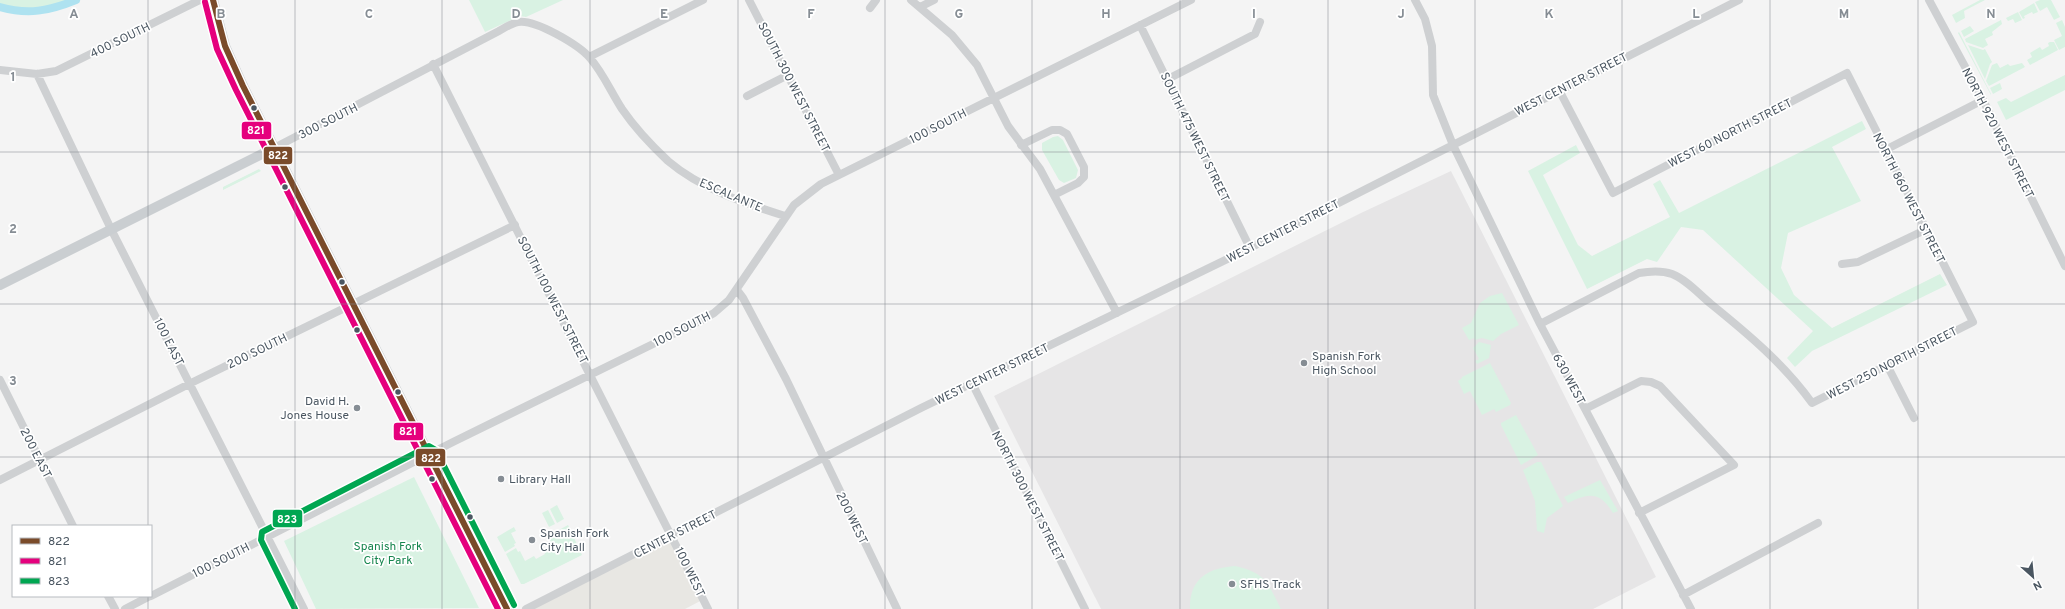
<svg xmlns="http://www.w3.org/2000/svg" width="2065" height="609" viewBox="0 0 2065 609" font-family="Overpass,sans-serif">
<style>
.commercial{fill:#e8e7e3}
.education{fill:#e6e5e6}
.green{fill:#d9f2e3}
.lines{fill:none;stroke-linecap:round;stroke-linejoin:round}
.canal{stroke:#aee2f0;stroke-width:8}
.minor{stroke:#ced0d2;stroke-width:8}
.major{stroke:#caced1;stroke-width:10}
.bus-1-casing{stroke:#fff;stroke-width:9}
.bus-2-casing{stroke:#fff;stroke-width:9}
.bus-3-casing{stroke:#fff;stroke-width:9}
.bus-1{stroke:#7a4b2a;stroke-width:6}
.bus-2{stroke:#e5007d;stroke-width:6}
.bus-3{stroke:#00a651;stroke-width:6}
.grid{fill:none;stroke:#868d94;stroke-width:1;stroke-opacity:0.55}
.bus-dot{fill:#4a5661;stroke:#fff;stroke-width:1.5}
.poi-dot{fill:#868d94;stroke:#fff;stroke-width:1.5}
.labels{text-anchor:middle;stroke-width:3.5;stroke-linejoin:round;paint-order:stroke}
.street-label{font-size:12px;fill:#4a5661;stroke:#fff}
.poi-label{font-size:12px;fill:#4a5661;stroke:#fff;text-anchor:start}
.park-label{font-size:12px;fill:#17864f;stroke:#fff}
.grid-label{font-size:13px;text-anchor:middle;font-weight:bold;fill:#868d94;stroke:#fff;stroke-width:3.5;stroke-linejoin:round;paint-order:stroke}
.line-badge{stroke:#fff;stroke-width:1.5}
.badge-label{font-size:11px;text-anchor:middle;font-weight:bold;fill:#fff}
</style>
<rect width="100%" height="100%" fill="#f4f4f4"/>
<path class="commercial" d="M672 536 704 599 685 609H526Z"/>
<path class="education" d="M1451 171 1656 577 1593 609H1101L994 396 1361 213Z"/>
<path class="green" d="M0 0H76C49 11 28 15 0 7Z
M469 0H563L526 17 520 16 485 32Z
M1980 0H1985L1964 11 1965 18 1956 23 1952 15Z
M2040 0H2051L2060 17 2054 20 2047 7 2040 11 2035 2Z
M2034 3 2038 12 2033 14 2032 12 2024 16 2025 18 2023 19 2019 12Z
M2018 12 2022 20 2015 23 2013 19 2008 21 2006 18Z
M2001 20 2002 24 1992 32 1993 35 1985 39 1988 45 1983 48 1966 42 1965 39Z
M2062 20 2065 27V47L2059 50 2054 40 2062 36 2056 23Z
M1970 26 1974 31 1964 37 1961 31Z
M1959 32 1991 94V95L1958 33Z
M2050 42H2054L2058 50 2030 65 2027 60 2032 57 2030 53 2040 47 2042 50 2049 46 2048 43Z
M1968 45 1983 50 1985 49 1992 62 1990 64 1985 79Z
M1997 63 2000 68 2008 64 2010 66 2022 63 2025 67 1989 86 1986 81 1992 65Z
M2065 75V90L2006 120 1997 102 2006 98 2011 102Z
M2000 83 2002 89 1993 94 1990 88Z
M1862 121 1866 129 1832 147 1861 201 1788 233 1781 268 1794 295 1832 328 1940 274 1947 285 1812 351 1795 367 1787 358 1813 331 1703 230 1681 227 1657 262 1647 259 1587 289 1528 171 1576 145 1580 153 1543 175 1578 245 1592 256 1670 217 1653 184 1660 180 1679 213Z
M1058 136 1063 140 1078 170 1076 178 1064 183 1059 180 1042 150V143L1053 137Z
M259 169 261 171 223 190V187Z
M1502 293 1519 325 1501 334 1493 341 1482 338 1475 340 1474 338 1469 340 1462 328 1471 323 1480 303 1490 296Z
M1479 342 1491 345 1489 358 1477 364 1475 361 1479 359 1473 348Z
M1490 363 1511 403 1510 405 1496 412 1494 409 1482 415 1470 391 1464 394 1458 381 1462 378V377Z
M1516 415 1538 455 1521 465 1501 425V423Z
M1537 462H1541L1563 506 1547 518 1544 533 1537 531 1535 501 1523 470Z
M414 477 479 608 316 609 284 541Z
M1600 480 1618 511 1613 513C1600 491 1588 493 1568 503L1564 497Z
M557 505 564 519 557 523 550 509Z
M548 510 555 524 549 527 542 513Z
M568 525 582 555 524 584H521L506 554 516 548 518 552 520 551 525 561 534 556 536 559 545 554 544 551 553 546 548 536Z
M514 527 516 531 511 533 516 543 514 544 515 546 505 552 497 537Z
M1235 566C1266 573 1267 582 1281 609H1190C1189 579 1208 568 1235 566Z"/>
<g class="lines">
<path class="canal" d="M0 7C28 15 49 11 76 0"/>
<path class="minor" d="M749 0 839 175
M911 0 952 35 977 65 1008 126 1040 169 1117 313
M1415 0 1425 19 1432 46 1433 95 1453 145 1540 324 1691 609
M1929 0 1983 100 2065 266
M920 7 934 0
M870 8 876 0
M1140 25 1250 248
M589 57 703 0
M433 64 708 609
M0 70 37 74 56 71 200 0
M37 74 111 229 304 609
M1166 80 1255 34 1260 22
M747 96 788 75
M1021 145 1052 130H1060L1067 134 1084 167V177L1078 183 1054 195
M274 148 499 31C504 28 512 23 518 22 535 19 579 45 590 58 603 73 611 92 622 109 635 128 651 145 668 161 701 189 744 203 785 216
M1885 150 1983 100
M1842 264 1858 262 1925 230
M737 290 743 298 786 379 897 609
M1540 324 1639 273C1650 271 1661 270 1672 274 1687 280 1699 294 1711 304 1748 334 1784 364 1812 403L1973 322 1847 73 1613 193 1559 90
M1887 365 1914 418
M0 380 73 526
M972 383 1085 609
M1585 409 1641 381 1651 382 1660 386 1734 465 1639 513
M0 480 191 383 515 225
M1683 595 1818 523
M108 596 115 609
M151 596 453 442 700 321 714 313 729 300 794 205 821 184 1191 0
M125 609 150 596
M526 609 921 408 1250 248 1739 0"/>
<path class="major" d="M213 0 225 46 243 86 507 609
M0 285 274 148"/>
<defs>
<path id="bus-1" d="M213 0 225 46 243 86 507 609"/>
<path id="bus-2" d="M205 2 217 49 236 90 498 609"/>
<path id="bus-3" d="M295 609 261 540 262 532 429 446 436 450 514 605"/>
</defs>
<use href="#bus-1" class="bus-1-casing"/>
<use href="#bus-2" class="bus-2-casing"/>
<use href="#bus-3" class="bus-3-casing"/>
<use href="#bus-1" class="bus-1"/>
<use href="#bus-2" class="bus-2"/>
<use href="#bus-3" class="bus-3"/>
</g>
<path class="grid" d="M148 0V526M295 0V609M442 0V609M590 0V609M738 0V609M885 0V609M1032 0V609M1180 0V609M1328 0V609M1475 0V609M1622 0V609M1770 0V609M1918 0V609M0 152H2065M0 304H2065M0 457H2065M148 596V609"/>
<g class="bus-dot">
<circle cx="254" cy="108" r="3.5"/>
<circle cx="285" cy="187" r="3.5"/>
<circle cx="342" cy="282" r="3.5"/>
<circle cx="357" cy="330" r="3.5"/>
<circle cx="398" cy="392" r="3.5"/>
<circle cx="432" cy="479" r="3.5"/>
<circle cx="470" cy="517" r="3.5"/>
</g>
<g class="poi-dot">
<circle cx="1304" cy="363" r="4"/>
<circle cx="357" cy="408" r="4"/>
<circle cx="501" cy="479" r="4"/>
<circle cx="532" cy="540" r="4"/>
<circle cx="1232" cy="584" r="4"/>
</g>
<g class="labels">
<g class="street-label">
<text transform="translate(120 40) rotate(-26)" y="4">400 SOUTH</text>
<text transform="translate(1571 84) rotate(-27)" y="4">WEST CENTER STREET</text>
<text transform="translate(794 87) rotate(63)" y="4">SOUTH 300 WEST STREET</text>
<text transform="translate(328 121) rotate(-27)" y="4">300 SOUTH</text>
<text transform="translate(938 126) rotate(-27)" y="4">100 SOUTH</text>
<text transform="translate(1730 133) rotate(-27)" y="4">WEST 60 NORTH STREET</text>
<text transform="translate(1998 133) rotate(63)" y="4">NORTH 920 WEST STREET</text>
<text transform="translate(1195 137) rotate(64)" y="4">SOUTH 475 WEST STREET</text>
<text transform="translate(731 195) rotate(23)" y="4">ESCALANTE</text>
<text transform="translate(1909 198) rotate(63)" y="4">NORTH 860 WEST STREET</text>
<text transform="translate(1283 231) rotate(-27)" y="4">WEST CENTER STREET</text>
<text transform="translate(553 300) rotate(63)" y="4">SOUTH 100 WEST STREET</text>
<text transform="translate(682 329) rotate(-27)" y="4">100 SOUTH</text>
<text transform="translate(169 342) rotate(63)" y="4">100 EAST</text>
<text transform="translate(257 351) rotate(-26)" y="4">200 SOUTH</text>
<text transform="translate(1892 363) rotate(-27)" y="4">WEST 250 NORTH STREET</text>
<text transform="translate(992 374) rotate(-26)" y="4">WEST CENTER STREET</text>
<text transform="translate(1569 379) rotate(62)" y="4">630 WEST</text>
<text transform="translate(36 453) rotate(63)" y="4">200 EAST</text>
<text transform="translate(1028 496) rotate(63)" y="4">NORTH 300 WEST STREET</text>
<text transform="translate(852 518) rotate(64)" y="4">200 WEST</text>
<text transform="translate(675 534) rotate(-27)" y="4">CENTER STREET</text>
<text transform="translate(221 560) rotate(-27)" y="4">100 SOUTH</text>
<text transform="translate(690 572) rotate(64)" y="4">100 WEST</text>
</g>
<g class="poi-label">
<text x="1312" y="360">Spanish Fork<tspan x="1312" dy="14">High School</tspan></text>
<text x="349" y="405" text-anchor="end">David H.<tspan x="349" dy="14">Jones House</tspan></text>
<text x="509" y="483">Library Hall</text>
<text x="540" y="537">Spanish Fork<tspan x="540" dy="14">City Hall</tspan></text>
<text x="1240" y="588">SFHS Track</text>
</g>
<g class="park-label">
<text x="388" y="550">Spanish Fork<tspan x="388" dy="14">City Park</tspan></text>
</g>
</g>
<g class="grid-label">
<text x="74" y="18">A</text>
<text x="221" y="18">B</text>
<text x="369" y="18">C</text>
<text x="516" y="18">D</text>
<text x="664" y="18">E</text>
<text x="811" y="18">F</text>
<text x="959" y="18">G</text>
<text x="1106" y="18">H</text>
<text x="1254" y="18">I</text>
<text x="1401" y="18">J</text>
<text x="1549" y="18">K</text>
<text x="1696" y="18">L</text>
<text x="1844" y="18">M</text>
<text x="1991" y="18">N</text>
<text x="13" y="81">1</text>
<text x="13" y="233">2</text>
<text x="13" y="385">3</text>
</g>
<g class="line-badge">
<rect x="241" y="121" width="31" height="19" rx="4" fill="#e5007d"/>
<rect x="263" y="146" width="30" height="19" rx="4" fill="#7a4b2a"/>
<rect x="393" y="422" width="31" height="19" rx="4" fill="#e5007d"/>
<rect x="415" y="448" width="31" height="19" rx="4" fill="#7a4b2a"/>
<rect x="272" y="509" width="31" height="19" rx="4" fill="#00a651"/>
</g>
<g class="badge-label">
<text x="256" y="134">821</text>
<text x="278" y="159">822</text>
<text x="408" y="435">821</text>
<text x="431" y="462">822</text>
<text x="287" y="523">823</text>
</g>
<rect x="12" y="525" width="140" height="72" fill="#ffffff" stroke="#b7bbc0"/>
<rect x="20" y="538" width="20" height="6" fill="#7a4b2a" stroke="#b7bbc0"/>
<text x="48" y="545" font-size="12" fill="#4a5661">822</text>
<rect x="20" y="558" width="20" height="6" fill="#e5007d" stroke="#b7bbc0"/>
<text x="48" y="565" font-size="12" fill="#4a5661">821</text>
<rect x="20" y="578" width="20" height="6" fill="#00a651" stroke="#b7bbc0"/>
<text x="48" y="585" font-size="12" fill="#4a5661">823</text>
<g transform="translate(2033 577) rotate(153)" stroke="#ffffff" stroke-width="3" paint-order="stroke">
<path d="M0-3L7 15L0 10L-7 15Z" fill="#4a5661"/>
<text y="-6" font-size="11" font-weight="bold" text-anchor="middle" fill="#4a5661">N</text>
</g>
</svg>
